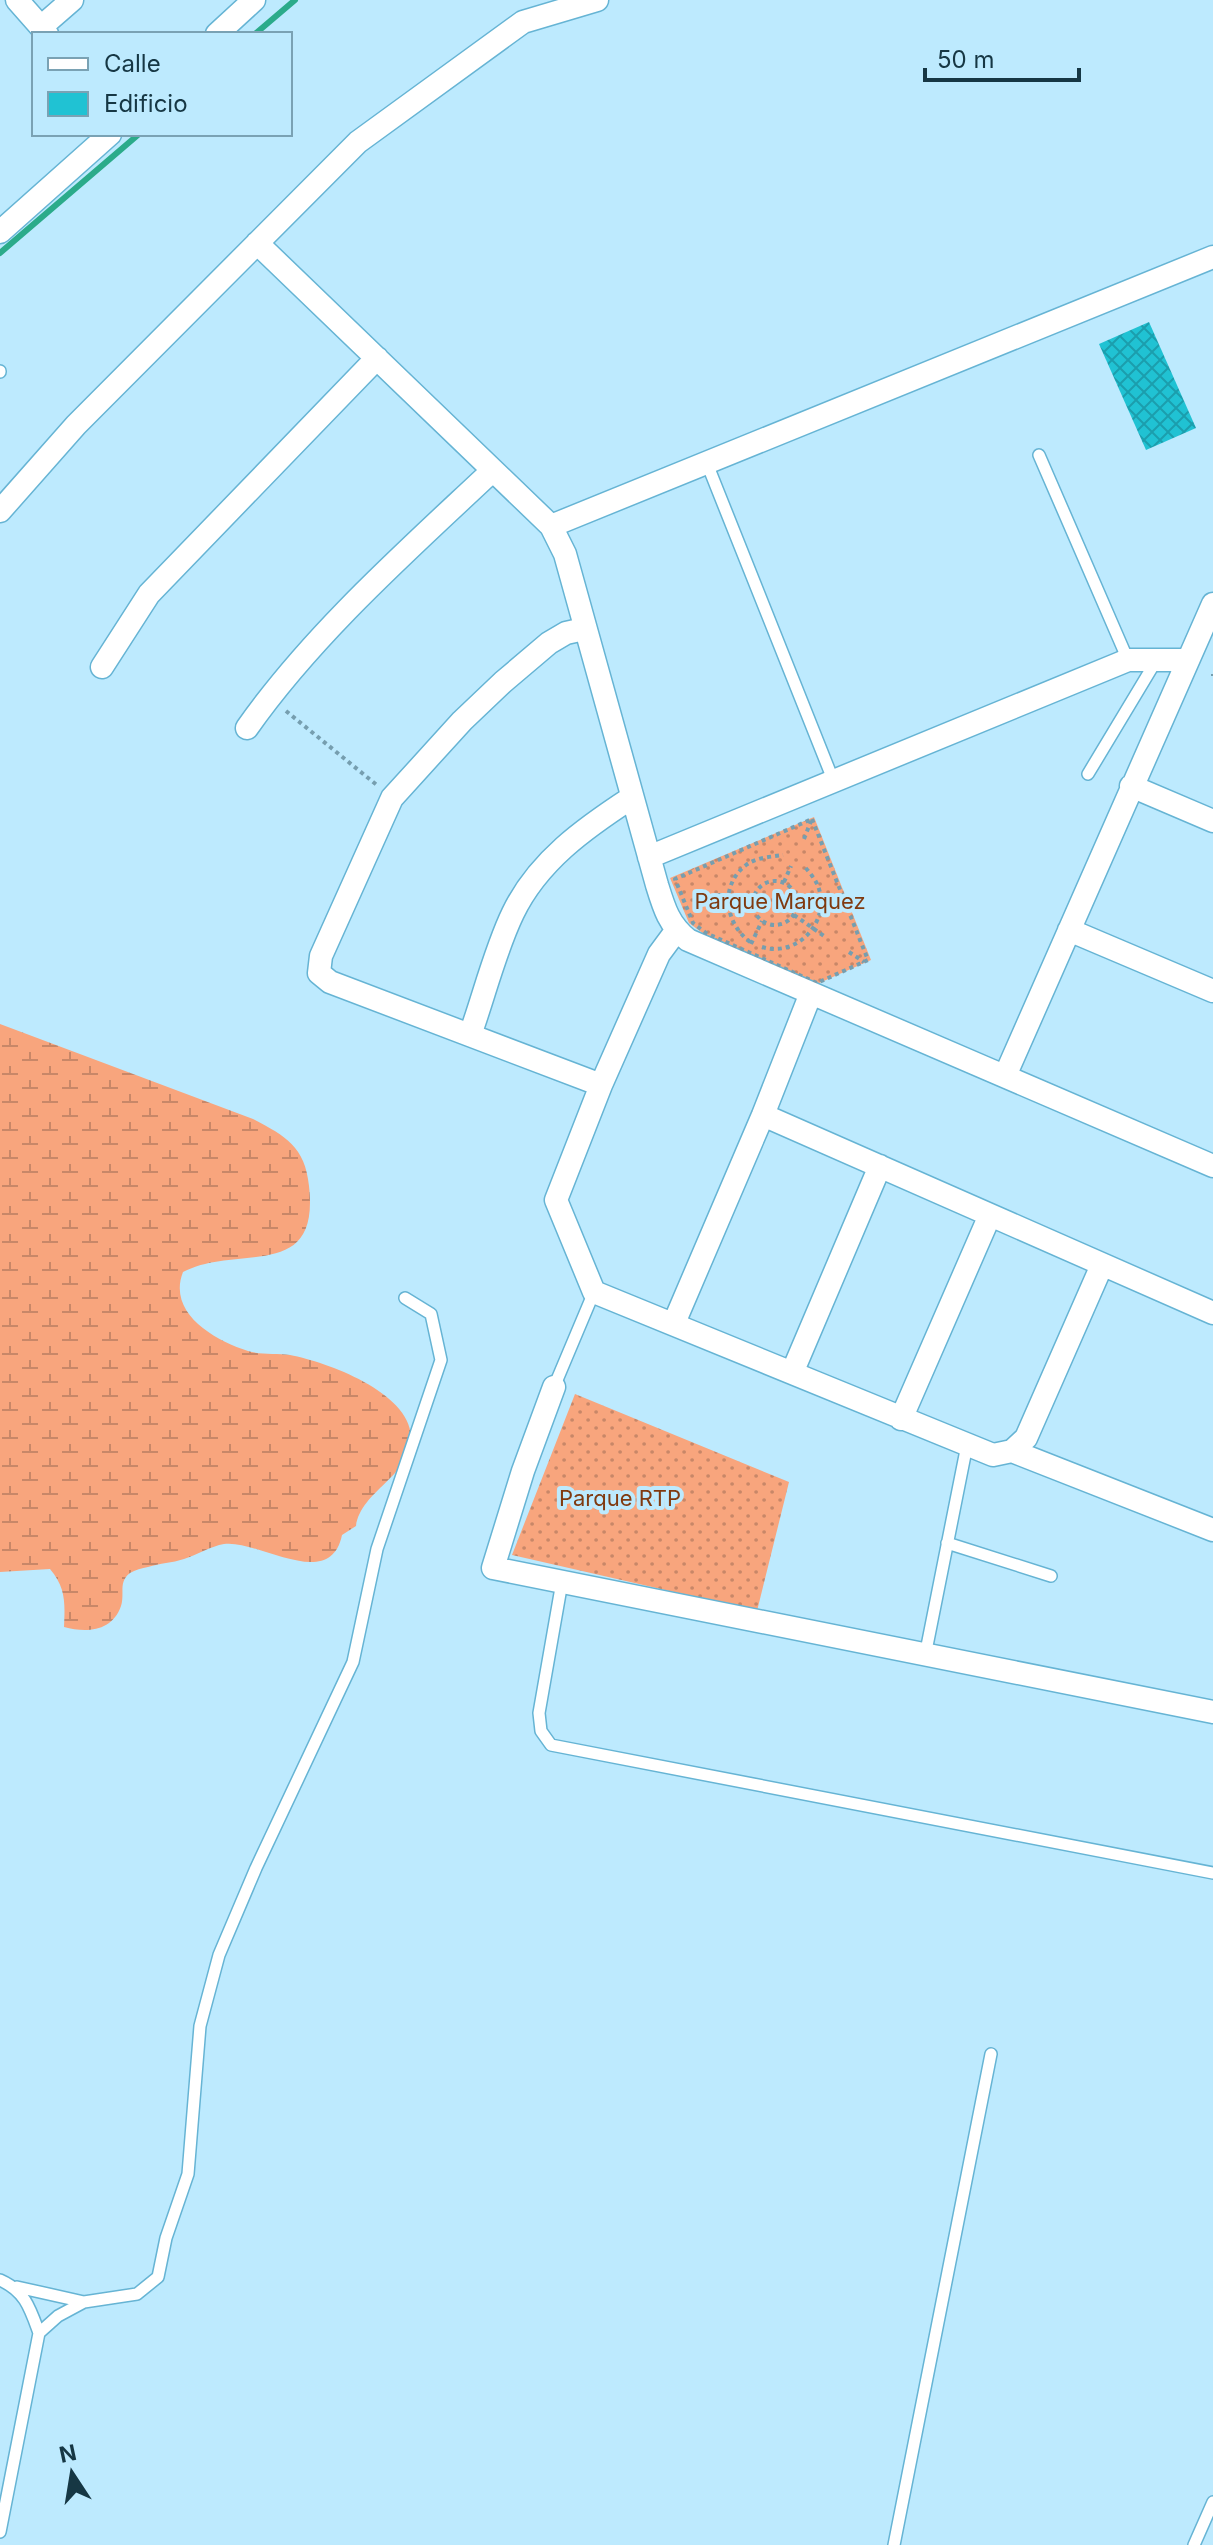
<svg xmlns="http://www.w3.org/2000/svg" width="1213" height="2545" viewBox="0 0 1213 2545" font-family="Inter,sans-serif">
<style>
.grass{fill:url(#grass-dots)}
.wetland{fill:url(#wetland-marsh)}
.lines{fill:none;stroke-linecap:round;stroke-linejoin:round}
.stream{stroke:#2bab8a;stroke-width:6}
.building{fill:url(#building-cross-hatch)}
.service-casing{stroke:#66b4d4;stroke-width:14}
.minor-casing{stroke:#66b4d4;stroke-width:25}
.path{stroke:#769eaf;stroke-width:4;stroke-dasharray:4 4;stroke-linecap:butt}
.service{stroke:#fff;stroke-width:11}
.minor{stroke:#fff;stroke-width:22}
.labels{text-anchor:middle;stroke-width:8;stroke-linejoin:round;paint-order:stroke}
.park-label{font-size:22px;fill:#803a10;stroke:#bdeafe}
</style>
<defs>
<pattern id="grass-dots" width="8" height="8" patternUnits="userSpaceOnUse" patternTransform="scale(2)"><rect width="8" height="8" fill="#f8a57d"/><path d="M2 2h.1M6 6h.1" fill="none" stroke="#c88768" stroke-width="1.8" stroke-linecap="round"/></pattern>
<pattern id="wetland-marsh" width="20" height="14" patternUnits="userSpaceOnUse" patternTransform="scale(2)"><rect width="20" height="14" fill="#f8a57d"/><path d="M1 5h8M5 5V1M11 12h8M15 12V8" fill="none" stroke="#c88768"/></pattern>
<pattern id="building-cross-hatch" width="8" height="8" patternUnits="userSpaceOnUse" patternTransform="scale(2)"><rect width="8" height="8" fill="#20c2d3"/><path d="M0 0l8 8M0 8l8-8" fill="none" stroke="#1b9ead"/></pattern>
</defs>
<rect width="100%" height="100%" fill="#bdeafe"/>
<path class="grass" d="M814 817 871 960 817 984 712 940 689 923 670 878Z
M575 1394 789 1482 757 1611 512 1555Z"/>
<path class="wetland" d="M0 1024 253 1119C285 1136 305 1146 309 1186 320 1283 238 1243 183 1272 167 1313 214 1340 248 1351 261 1355 277 1353 290 1355 327 1362 409 1392 411 1436 412 1476 361 1490 356 1526L342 1535C330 1593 258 1539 224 1544 211 1546 197 1555 184 1559 172 1563 160 1563 148 1567 142 1568 135 1570 130 1573 118 1582 125 1593 121 1606 112 1632 86 1633 64 1627 65 1603 66 1588 50 1569L0 1572Z"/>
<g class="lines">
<path class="stream" d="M255 34 295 0
M0 253 139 134"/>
</g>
<path class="building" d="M1149 322 1196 428 1146 450 1099 344Z"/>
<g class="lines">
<defs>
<path id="service" d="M0 371V372
M1039 455 1128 660
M706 461 834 782
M1088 774 1156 661
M554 1387 594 1292
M947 1543 1051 1576
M562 1582 539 1713 541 1731 551 1745 1213 1873
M925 1656 967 1445
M0 2280C25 2291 30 2308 39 2333L0 2532
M17 2287 84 2302
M39 2333 58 2316 84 2302 137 2294 158 2277 166 2238 188 2174 200 2026 219 1955 256 1868 353 1662 377 1549 441 1360 431 1314 405 1298
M894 2545 991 2054
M1194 2545 1213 2502"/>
<path id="minor" d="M17 0 47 34
M41 27 72 0
M217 34 254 0
M0 232 110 134
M257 243 551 526 565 554 657 885C664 908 669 925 688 940L1213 1166
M0 511 76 425 358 142 523 22 597 0
M551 526 1213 257
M584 629 566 633 549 643 503 682 462 721 392 798 321 956 319 973 330 982 601 1085
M102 667 149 594 377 358
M247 728C313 634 408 550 492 471
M1131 786 1213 821
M649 857 1128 660H1188
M1069 930 1213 991
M676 931 659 954 601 1085 556 1200 594 1292 993 1455 1012 1451 1026 1438 1102 1265
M470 1035C484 996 495 950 513 913 538 861 585 828 631 798
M1005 1076 1213 604
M763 1115 1213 1313
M674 1323 763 1115 811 993
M792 1373 880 1166
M554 1387 523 1471 493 1568 1213 1712
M901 1419 990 1215
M1012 1451 1213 1530"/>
</defs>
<use href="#service" class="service-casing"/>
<use href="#minor" class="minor-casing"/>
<path class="path" d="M1213 674V676
M286 711 378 786
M812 819 868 960 817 983 706 933 693 923 675 879Z
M804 839 811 821
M753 903a22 22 0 1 1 44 0a22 22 0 1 1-44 0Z
M784 882 791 866
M718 895 754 897
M794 915 824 936
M750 942C725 923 719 886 746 865 757 857 771 857 783 855
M751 944 762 921
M762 947C794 957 827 927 820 893 818 882 811 874 804 866
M849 952 864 962"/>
<use href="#service" class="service"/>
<use href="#minor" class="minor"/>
</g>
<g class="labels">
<g class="park-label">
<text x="780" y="909">Parque Marquez</text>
<text x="620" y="1506">Parque RTP</text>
</g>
</g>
<rect x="32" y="32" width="260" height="104" fill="#bdeafe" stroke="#7aa2b4" stroke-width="2"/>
<rect x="48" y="58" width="40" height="12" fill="#ffffff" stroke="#7aa2b4" stroke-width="2"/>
<text x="104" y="72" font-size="24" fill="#163744">Calle</text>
<rect x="48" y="92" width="40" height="24" fill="#20c2d3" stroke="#7aa2b4" stroke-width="2"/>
<text x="104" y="112" font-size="24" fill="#163744">Edificio</text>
<g transform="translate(72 2473) rotate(348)" stroke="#bdeafe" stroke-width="6" paint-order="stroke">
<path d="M0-6L14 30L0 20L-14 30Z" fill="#163744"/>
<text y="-12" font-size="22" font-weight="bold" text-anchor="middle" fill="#163744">N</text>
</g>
<path d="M925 68v12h154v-12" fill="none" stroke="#163744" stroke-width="4"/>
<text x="937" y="68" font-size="24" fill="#163744" stroke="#bdeafe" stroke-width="6" paint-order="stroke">50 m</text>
</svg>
